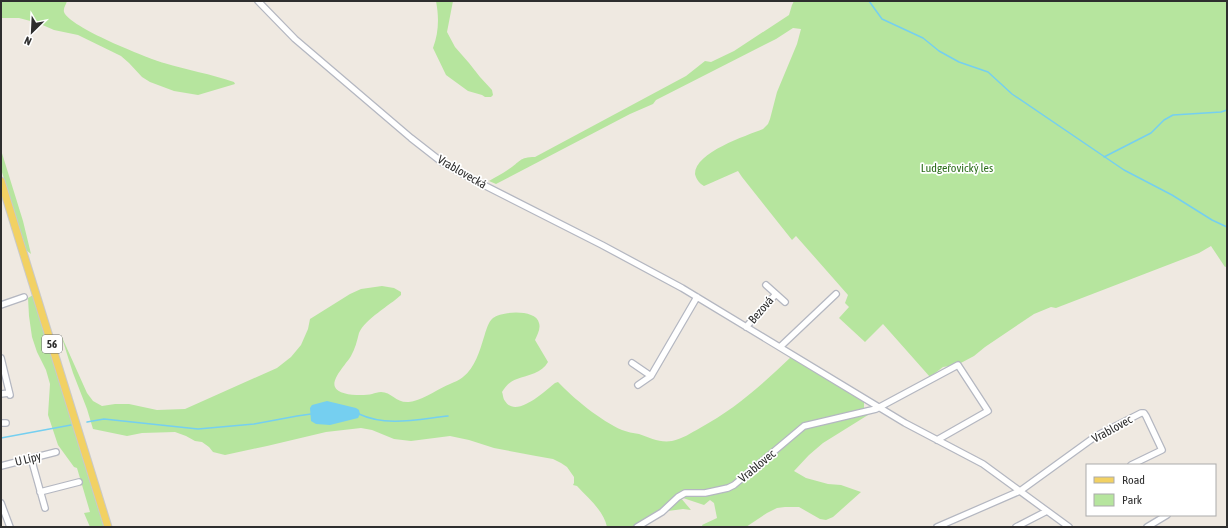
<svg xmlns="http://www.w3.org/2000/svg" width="1228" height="528" viewBox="0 0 1228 528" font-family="'Asap Condensed',sans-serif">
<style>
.green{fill:#b6e59e}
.water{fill:#75cff0}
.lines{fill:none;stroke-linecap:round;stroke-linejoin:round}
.stream{stroke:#75cff0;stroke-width:1.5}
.minor-casing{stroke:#b4b7c1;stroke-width:8}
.major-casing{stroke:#c9c9c9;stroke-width:9}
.minor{stroke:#fff;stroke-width:5.5}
.major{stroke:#f2d163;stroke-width:7}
.labels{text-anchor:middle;stroke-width:3.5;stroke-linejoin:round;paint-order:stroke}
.shield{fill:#fff;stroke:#6d6d6d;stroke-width:1}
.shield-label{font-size:11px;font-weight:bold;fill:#2e2e2e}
.park-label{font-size:12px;fill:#2c6e1b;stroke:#fff}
.street-label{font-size:12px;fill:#2e2e2e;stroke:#fff}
</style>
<rect width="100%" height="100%" fill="#efe9e1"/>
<path class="green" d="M1 1H67C66 5 63 8 64 12 69 27 147 58 164 63 187 70 211 74 234 82L235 84 198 95 174 91 150 82 142 77 129 63 121 56 78 35 54 30 38 23 19 18H1Z
M436 1H453L447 32 455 47 469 63 480 77 492 90 493 95 491 97H485L482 95 468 91 446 75 433 48C439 32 439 17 436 1Z
M794 1H1227V266L1225 267 1211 246 1199 253 1056 308 1051 307 1034 314 985 347 974 356 957 365 943 367 930 377 883 324 865 342 839 318 849 307 845 303 848 295 796 236 792 240 742 177 738 171 704 186C700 184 696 179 695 174 695 152 746 136 763 129L768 124 770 119 777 92 797 44 801 29 793 28 776 39 656 100 653 104 630 114 496 184 489 181C495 177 502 174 509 169 520 162 519 157 535 157L686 76 705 61 711 62 734 51 789 15 792 5Z
M1 150 23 221 31 254 26 250 1 169Z
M382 286 394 288 401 292V295C389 306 365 319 359 333 357 341 355 349 351 356 347 363 331 379 335 387 338 396 364 396 372 394 375 393 378 392 381 392 393 392 397 406 414 401 424 399 440 388 450 384 454 382 460 380 463 377 475 368 480 350 484 337 486 331 488 322 493 318 502 311 536 309 539 323 541 329 537 335 535 340L548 362C542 373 528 375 517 379 510 381 506 386 502 392 503 394 503 399 505 401 516 419 545 391 555 383L558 382C573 398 601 421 622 430 627 432 633 433 639 434 650 438 660 443 672 441 682 439 691 433 700 428 734 410 763 384 791 357L864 402V413L876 410 823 443 809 455 794 471 806 478 828 484 841 485 861 492 833 517 826 520 820 519 799 507H785L777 508 767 513 746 527H703L702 525 717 518 714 503 710 500 704 505 680 497 691 510 683 509 668 511 642 527H607C604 511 588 498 577 486L573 485 574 483V477L567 467 561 463 553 459 536 456 494 448 469 440 450 436 411 441 394 439 372 430 361 428 326 432 267 446 225 455 213 452 209 447 202 442 195 441 186 436 175 432 142 433 127 436 93 429 87 409 73 373 61 335 87 393 93 401 102 406 115 404H129L157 410 185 409 277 368 291 357 301 345 308 329 310 319 350 294 361 289Z
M33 295 98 508 104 527H90L84 513 90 512 77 468 74 467 58 445 48 415 50 384 46 370 37 352 32 337 29 316 28 298Z"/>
<path class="water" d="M327 401 356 408 359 410 360 414 358 418 330 425 316 424 311 421 310 408 312 405Z"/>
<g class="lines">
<path class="stream" d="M869 1 882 19 923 38 939 51 959 62 988 72 1012 94 1124 170 1172 195 1212 220 1227 227
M1104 157 1151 133 1164 120 1173 115 1221 112 1227 110
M359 414C386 427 419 419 448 416
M87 422 104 419 198 429 254 424 297 416 311 414
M1 438 71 425"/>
<defs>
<path id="minor" d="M258 1 295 39 411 138 443 163 468 177 602 245 682 288 905 423 983 464 1069 527
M766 285 785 302
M1 305 24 297
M746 327 776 294
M780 347 836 294
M1 358 10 395
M632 363 651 376
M638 385 651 376 697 297
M1 394 9 393
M1 423H6
M31 458 45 508
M1 466 56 452
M40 492 79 482
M1 503 10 527
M637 527 662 512 678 497 685 493H705L728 488 734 485 804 426 876 409 958 365 988 411 937 440
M937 527 1020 491 1096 436 1141 413H1144L1146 416 1162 450 1131 465
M1016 527 1047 511
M1147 527 1167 515"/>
<path id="major" d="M1 181 108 527"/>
</defs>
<use href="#minor" class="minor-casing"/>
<use href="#major" class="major-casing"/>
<use href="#minor" class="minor"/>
<use href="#major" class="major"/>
</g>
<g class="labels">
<rect class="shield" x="42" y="335" width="20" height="18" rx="3"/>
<g class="shield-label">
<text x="52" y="348">56</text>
</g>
<g class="park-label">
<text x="957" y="172">Ludgeřovický les</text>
</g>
<g class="street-label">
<text transform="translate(462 172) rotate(30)" y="4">Vrablovecká</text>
<text transform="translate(761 310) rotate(-49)" y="4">Bezová</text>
<text transform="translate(1112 429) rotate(-29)" y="4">Vrablovec</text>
<text transform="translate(28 459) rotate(-14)" y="4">U Lípy</text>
<text transform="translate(757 466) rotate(-40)" y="4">Vrablovec</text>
</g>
</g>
<rect width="1228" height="528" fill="none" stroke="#2e2e2e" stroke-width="4"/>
<rect x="1086" y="464" width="130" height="52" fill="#ffffff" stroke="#ababab"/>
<rect x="1094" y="477" width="20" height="6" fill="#f2d163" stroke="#ababab"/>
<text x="1122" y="484" font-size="12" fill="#2e2e2e">Road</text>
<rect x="1094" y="494" width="20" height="12" fill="#b6e59e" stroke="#ababab"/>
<text x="1122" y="504" font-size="12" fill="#2e2e2e">Park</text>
<g transform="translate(32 32) rotate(204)" stroke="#ffffff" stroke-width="3" paint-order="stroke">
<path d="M0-3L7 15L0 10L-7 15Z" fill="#2e2e2e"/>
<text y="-6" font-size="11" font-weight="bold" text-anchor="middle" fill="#2e2e2e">N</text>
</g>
</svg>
